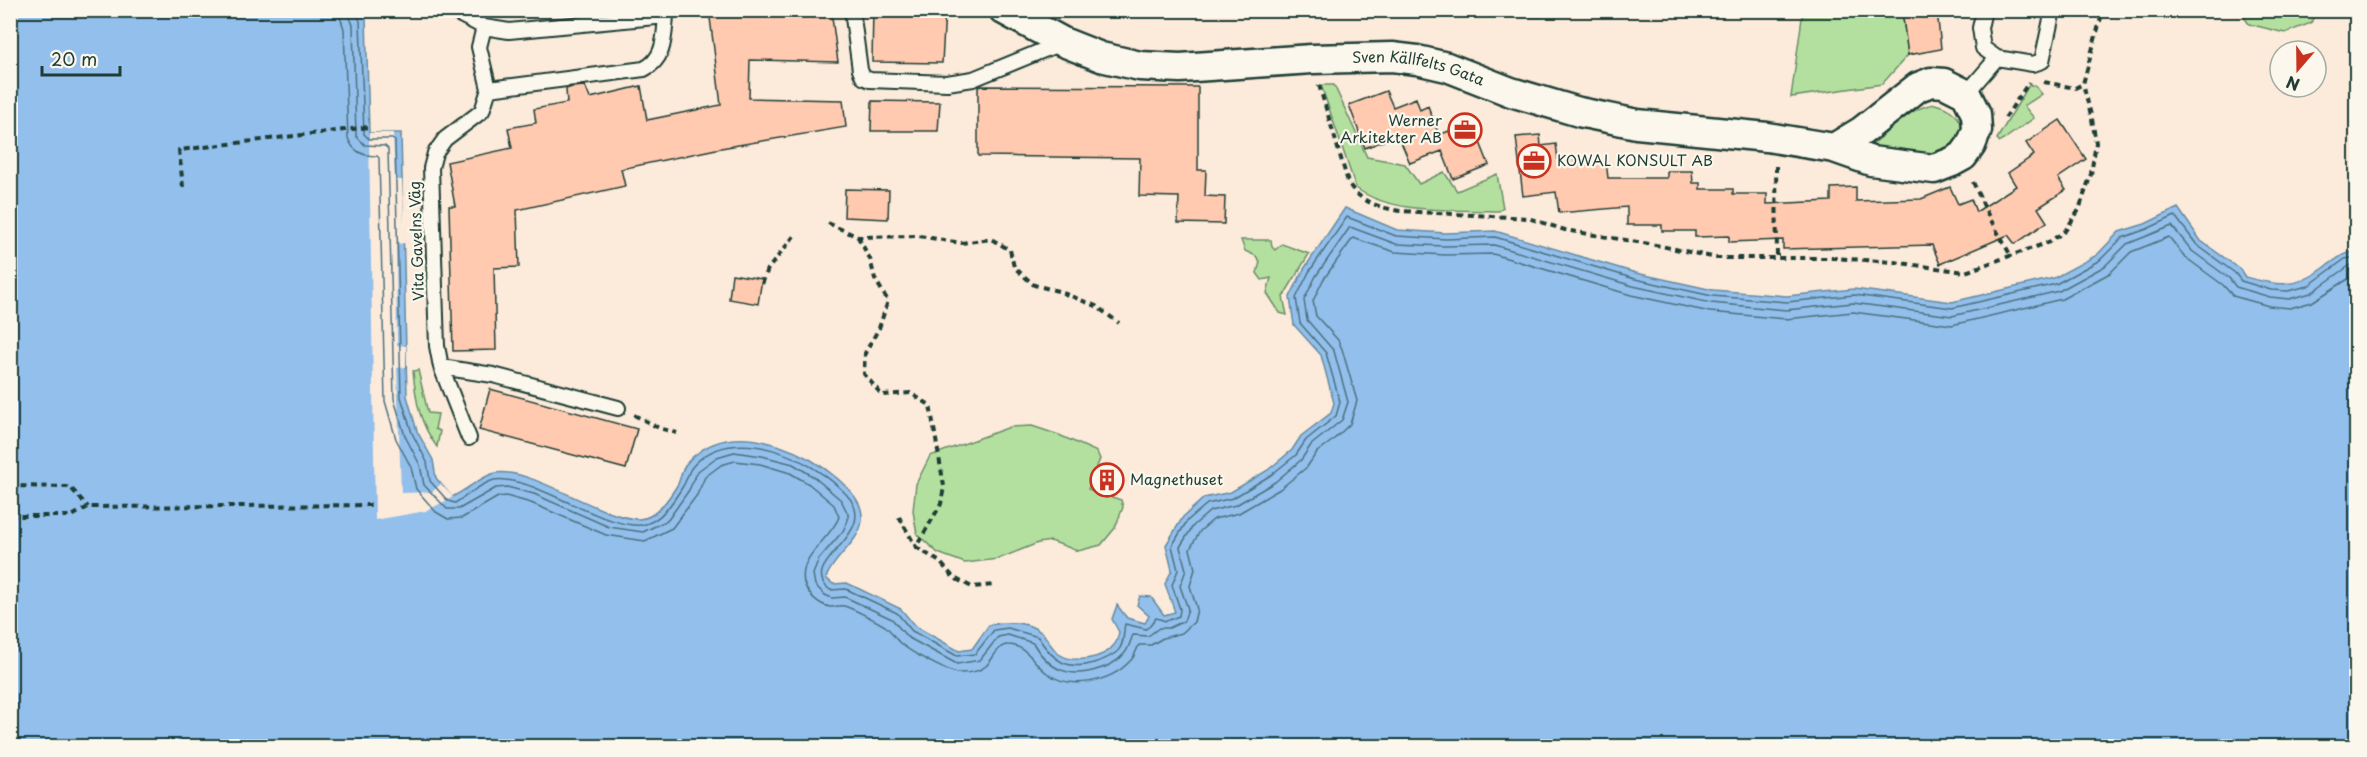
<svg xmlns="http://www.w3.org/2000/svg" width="2367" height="757" viewBox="0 0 2367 757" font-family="'Playpen Sans',sans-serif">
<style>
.green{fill:#b4e09f;stroke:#6a8e6a;stroke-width:1.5}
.water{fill:#92bfec;stroke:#648ba2;stroke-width:1.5}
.pier{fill:#fceada}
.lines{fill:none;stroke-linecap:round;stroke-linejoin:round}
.shore{stroke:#4d717e;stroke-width:1.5}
.building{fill:#ffcab0;stroke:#1f3d34;stroke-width:1.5}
.service-casing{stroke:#1f3d34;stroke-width:18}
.minor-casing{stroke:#1f3d34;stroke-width:33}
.path{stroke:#1f3d34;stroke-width:4;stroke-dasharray:6 4.5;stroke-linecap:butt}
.service{stroke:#fbf7ec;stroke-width:14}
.minor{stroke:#fbf7ec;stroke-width:28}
.labels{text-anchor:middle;stroke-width:4.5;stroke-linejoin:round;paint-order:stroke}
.street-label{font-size:15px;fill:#1f3d34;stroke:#fbf7ec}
.poi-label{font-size:15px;fill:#1f3d34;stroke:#fbf7ec;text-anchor:start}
</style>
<rect width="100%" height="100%" fill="#fceada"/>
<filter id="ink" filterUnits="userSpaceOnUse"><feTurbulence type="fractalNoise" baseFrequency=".0167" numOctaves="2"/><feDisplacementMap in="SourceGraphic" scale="12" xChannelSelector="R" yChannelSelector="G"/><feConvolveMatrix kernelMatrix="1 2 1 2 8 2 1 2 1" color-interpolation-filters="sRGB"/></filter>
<g filter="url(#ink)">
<path class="green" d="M1493 11H1569C1544 19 1518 19 1493 11Z
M1803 11H1902L1908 55 1882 84 1791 97Z
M2240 11H2316L2311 23 2285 33 2249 24Z
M1321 85H1334L1367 157 1405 164 1419 184 1444 172 1457 191 1497 174 1503 208 1499 211C1455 209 1392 215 1356 188Z
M2029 85 2035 86 2042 94 2024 106 2034 118 2000 142 1997 139Z
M1935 104C1948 107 1966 118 1962 135 1961 141 1952 150 1948 155L1896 154 1871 146C1889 130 1910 107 1935 104Z
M1241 240H1271L1272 247 1275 250 1282 244 1309 254 1283 297 1287 315 1280 313 1267 293 1271 278 1262 280 1257 273 1260 262 1256 256 1245 251Z
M418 370 428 413 438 414 435 429 440 431 437 447C419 422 416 402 413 371Z
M1032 426 1059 435 1097 452 1100 459 1088 489 1121 500 1123 507 1115 528 1101 545 1078 551 1051 541 1038 543 998 559 965 563 938 553 917 534 913 511 916 484 930 456 1010 427Z"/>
<path class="water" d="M356 10 366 16 369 133H401L407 396 417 431 433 460 436 478 452 497C465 491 478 479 492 474 527 463 597 518 639 519 656 519 670 497 678 484 681 477 682 468 687 463 692 456 705 447 713 444 753 428 808 453 838 479 850 490 864 503 862 521 859 543 833 557 826 578L833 584 847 583 901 609 915 626 959 651 972 649 989 625C1006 622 1028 620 1042 633 1048 638 1050 647 1059 654 1073 664 1104 659 1114 645 1117 642 1118 636 1119 632L1112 619 1117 605 1127 618 1145 623 1149 616 1137 605 1140 596 1151 597 1164 615 1175 612 1165 584 1172 570 1166 545 1183 517 1204 498 1231 492 1268 470 1292 450 1301 436 1331 413 1334 403 1321 355 1294 325 1290 297 1304 269 1345 208 1397 230 1446 233 1495 231 1636 273 1713 290 1787 296 1854 289 1952 302 2054 278 2097 255 2119 232 2145 224 2178 208 2201 241 2240 269 2245 277C2277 285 2295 290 2324 268 2337 259 2341 254 2356 251V746H11L10 11Z"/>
<path class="pier" d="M369 133H393L395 180H402L405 243 396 244 397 345 406 346V367L397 368 401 493 432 492 441 484 453 497 426 511 375 520Z"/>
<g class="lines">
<path class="shore" d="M338 10 344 29 348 138C353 152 363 156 377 156L379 158 385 401 396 439 411 467 416 489 436 512 448 519 462 518 498 497 506 496 531 503 606 535 645 541 672 528 697 495 705 477 721 465 735 461 760 464 790 473 809 484 834 505 839 517C831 539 798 555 804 583 807 594 819 605 830 607 834 607 839 605 844 606 854 609 875 620 885 626 891 630 894 638 900 643 909 651 949 674 960 673 969 673 980 671 986 666 993 660 998 644 1008 645 1027 645 1033 663 1047 673 1070 691 1111 682 1130 661 1135 657 1136 650 1139 645H1151L1163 638 1182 633 1194 622 1197 609 1190 586 1195 569 1190 549 1200 531 1214 519 1239 513 1280 489 1307 467 1317 452 1332 441 1350 424 1357 401 1342 349 1338 340 1316 316 1313 301 1323 280 1353 238 1395 252 1445 255 1493 254 1631 295 1710 312 1786 319 1853 312 1952 325 2062 299 2110 273 2131 252 2169 237 2185 257 2223 285 2233 296 2269 306 2290 308 2312 302 2356 274
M347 10 353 25 356 136 365 145 385 146 388 149 394 399 405 436 420 465 424 485 447 509H459L496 488 507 487 534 494 609 527 643 532 668 520 689 490 698 471 717 457 734 452 762 456 793 464 814 477 841 500 848 514V520L843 531 819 559 813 574 815 585 825 595 832 598 845 597 892 619 907 637 957 664 980 660 998 637 1008 635 1033 643C1049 670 1069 679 1099 669 1107 667 1118 661 1123 655 1129 650 1130 641 1133 635L1148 636 1159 628H1169L1184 621 1188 609 1180 586 1186 570 1180 547 1193 526 1210 511 1236 505 1275 482 1301 460 1311 445 1342 420 1348 402 1334 351 1307 320 1304 300 1316 276 1350 227 1396 244 1445 246 1494 245 1633 286 1711 303 1786 310 1853 303 1952 316 2059 291 2105 266 2127 244 2172 226 2192 251 2229 278 2236 287 2270 297 2289 299 2311 293 2349 266 2356 264
M355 10 360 21 364 134 369 139H392L395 141 401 397 412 433 427 462 430 481 448 501 455 503C467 496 481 483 494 480 503 478 513 481 521 483 554 492 610 528 641 525 660 523 674 501 683 486 687 480 688 471 693 466 733 421 812 458 846 494 885 535 794 562 830 590L846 589 897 613 912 631 957 656 975 654 994 630 1008 628 1038 637C1053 661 1068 672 1097 662 1103 660 1113 655 1118 651 1125 643 1123 632 1125 624L1146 629 1150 626 1156 618 1166 621 1179 616 1180 609 1172 585 1178 570 1172 546 1187 521 1207 504 1233 498 1271 475 1296 455 1306 440 1336 416 1340 402 1326 353 1300 323 1296 298 1309 272 1347 217 1396 236 1446 239 1495 237 1635 279 1712 296 1787 302 1854 295 1952 308 2056 284 2100 260 2122 238 2147 229 2175 216 2197 245 2235 273 2241 281 2271 290 2288 291 2308 286 2345 259 2356 257"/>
</g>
<path class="building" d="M709 10H831L838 62 750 60 749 98 843 100 846 127 721 148 621 169 625 186 517 210 519 267 494 268 496 350 453 351 449 206H455L447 162 512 148 508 128 536 123 534 109 567 103 566 89 572 87 585 86 590 98 641 86 647 120 721 105Z
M873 10H945L942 63 872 62Z
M1902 10H1937L1941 49 1908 55Z
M981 86 1198 87V170H1206L1205 196 1225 197 1224 224 1178 223 1179 197 1139 196 1140 158 978 156V87Z
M1386 91 1393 107 1416 98 1420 110 1428 106 1439 135 1472 122 1489 165 1453 179 1442 151 1410 163 1398 135 1365 148 1349 105Z
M872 101 940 102 938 131H871Z
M2060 120 2086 159 2058 178 2066 190 2038 208 2047 222 2015 244 2008 235 1940 264 1932 245 1783 249V240L1729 242V236L1695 237V231H1662V225H1627V207L1559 213 1556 192 1523 196 1516 137 1540 135 1541 146 1556 144 1558 159 1574 157 1575 164 1606 161 1608 178H1667V171H1692L1693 183H1700V189H1733V194H1767V204L1831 201V188L1856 187V201L1921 199 1950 187 1958 204 1971 199 1976 212 2016 186 2008 173 2034 155 2026 143Z
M845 189 889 190 888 219 844 217Z
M732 274 762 279 758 304 729 299Z
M490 389 637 429 626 469 479 430Z"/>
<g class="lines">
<defs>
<path id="service" d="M451 10 484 27 509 31 666 16 665 10
M852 10 860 70 863 77 870 80 947 83 973 79 1061 43
M1984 10 1980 28 1983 48 1997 58
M489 89 644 69C665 59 664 37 666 16
M1966 94 1997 58 2033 64 2042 61 2053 10
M441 367 493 375 618 408
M469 438 441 367 437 346 431 168 435 153 445 139 482 111 489 89 479 47 484 27"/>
<g id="minor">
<path id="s1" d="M1004 10 1063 42 1101 57 1140 66 1180 68 1312 59 1392 57 1417 60 1447 67 1511 92 1579 112 1637 124 1767 137 1834 148 1871 161 1934 169 1952 162 1963 156 1971 145 1977 130 1976 114 1966 94 1944 83 1931 82 1918 87 1862 131 1834 148"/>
</g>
</defs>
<use href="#service" class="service-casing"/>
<use href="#minor" class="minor-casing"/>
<path class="path" d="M2044 82 2075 88 2083 84 2103 10
M1319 85 1348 182C1359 202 1378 207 1400 211L1528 218 1565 230 1661 246 1717 258H1834L1894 262 1965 272 2049 242 2065 231 2079 210 2091 174 2096 143 2092 119 2083 84
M2005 118 2029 82
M1776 166 1777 258
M1973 182 1988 215 2011 256
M183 187 179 150 369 127
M828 223 858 237 919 236 961 243 991 239 1010 250 1014 267 1034 285 1058 291 1096 306 1119 323
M858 237 870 259 875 279 888 301 879 328 865 353 864 374 882 395 910 393 930 405 944 486 941 504 916 547 940 562 954 578 972 587 994 585
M762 284 768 269 794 236
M634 415 659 428 677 433
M10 486 70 487 88 507
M10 516H72L88 507 375 505
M899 517 916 547"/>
<use href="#service" class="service"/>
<use href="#minor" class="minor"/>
</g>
</g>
<defs>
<symbol id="office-ring" viewBox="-11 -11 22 22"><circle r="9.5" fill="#fbf7ec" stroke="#c8321e" stroke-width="1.5"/><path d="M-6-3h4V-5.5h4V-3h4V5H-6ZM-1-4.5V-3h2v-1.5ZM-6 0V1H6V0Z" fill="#c8321e"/></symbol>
<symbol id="building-ring" viewBox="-11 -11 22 22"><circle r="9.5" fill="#fbf7ec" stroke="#c8321e" stroke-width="1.5"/><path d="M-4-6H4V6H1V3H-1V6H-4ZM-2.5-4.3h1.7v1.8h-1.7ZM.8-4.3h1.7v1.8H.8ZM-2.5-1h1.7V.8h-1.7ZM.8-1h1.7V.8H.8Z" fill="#c8321e"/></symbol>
</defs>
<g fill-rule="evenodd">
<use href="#office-ring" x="1446" y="111" width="38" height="38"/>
<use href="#office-ring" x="1515" y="142" width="38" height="38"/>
<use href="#building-ring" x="1088" y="461" width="38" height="38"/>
</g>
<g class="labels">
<g class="street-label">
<text dy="5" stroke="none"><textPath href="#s1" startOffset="428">Sven Källfelts Gata</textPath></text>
<text transform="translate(417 241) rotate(-92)" y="5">Vita Gavelns Väg</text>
</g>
<g class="poi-label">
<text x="1442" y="126" text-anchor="end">Werner<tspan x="1442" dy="17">Arkitekter AB</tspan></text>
<text x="1557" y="166">KOWAL KONSULT AB</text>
<text x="1130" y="485">Magnethuset</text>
</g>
</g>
<rect width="2367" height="757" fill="none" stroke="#fbf7ec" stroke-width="36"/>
<rect x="18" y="18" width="2331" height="721" fill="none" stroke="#1f3d34" stroke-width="2" filter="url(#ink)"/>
<g transform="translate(2298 69) rotate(200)"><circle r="28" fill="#fbf7ec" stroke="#a3ada2" stroke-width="1.5"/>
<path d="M0-4.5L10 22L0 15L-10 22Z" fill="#c8321e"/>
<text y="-9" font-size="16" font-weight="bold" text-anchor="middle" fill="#1f3d34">N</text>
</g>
<path d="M42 66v9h78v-9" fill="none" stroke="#1f3d34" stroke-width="3"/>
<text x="51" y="66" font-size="18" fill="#1f3d34" stroke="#fbf7ec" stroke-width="4.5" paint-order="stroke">20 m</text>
</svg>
